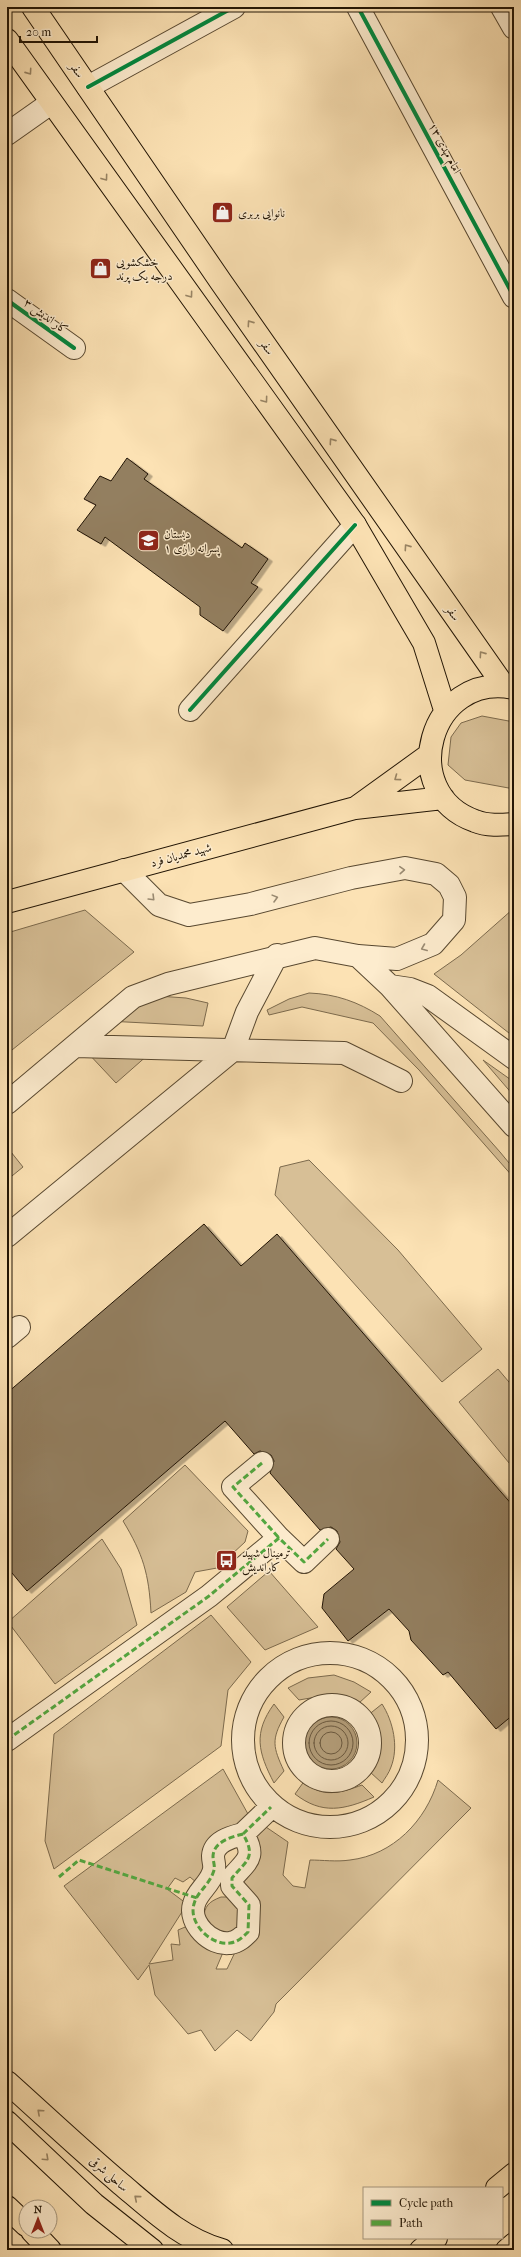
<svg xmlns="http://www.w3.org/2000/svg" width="521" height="2257" viewBox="0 0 521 2257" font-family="'IM FELL French Canon',Amiri,serif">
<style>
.green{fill:#d7bf96;stroke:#7c6a4d}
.water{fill:#b29c78;stroke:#78664a}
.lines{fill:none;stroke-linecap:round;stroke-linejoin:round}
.shore{stroke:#6a583e;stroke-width:1}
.building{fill:#937f60;stroke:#211404;filter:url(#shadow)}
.minor-casing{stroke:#584830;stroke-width:24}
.major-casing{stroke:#211404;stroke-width:24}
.minor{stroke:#fdecce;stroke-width:22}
.major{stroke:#fce2b4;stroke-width:22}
.quiet{stroke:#52a840;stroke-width:3;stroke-dasharray:6 3;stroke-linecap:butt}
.cycleway-casing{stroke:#fdecce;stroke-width:6}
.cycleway{stroke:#00873e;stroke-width:4}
.oneway{stroke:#998565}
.oneway2{stroke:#9a8b73}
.labels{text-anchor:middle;stroke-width:3;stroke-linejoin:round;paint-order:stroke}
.street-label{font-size:12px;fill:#211404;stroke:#fdecce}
.poi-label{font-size:12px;fill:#211404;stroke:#fdecce;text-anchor:start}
</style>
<defs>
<filter id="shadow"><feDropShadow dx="4.5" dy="2.5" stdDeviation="0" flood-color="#0004"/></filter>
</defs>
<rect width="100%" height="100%" fill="#fce2b4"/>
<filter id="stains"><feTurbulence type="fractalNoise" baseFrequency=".005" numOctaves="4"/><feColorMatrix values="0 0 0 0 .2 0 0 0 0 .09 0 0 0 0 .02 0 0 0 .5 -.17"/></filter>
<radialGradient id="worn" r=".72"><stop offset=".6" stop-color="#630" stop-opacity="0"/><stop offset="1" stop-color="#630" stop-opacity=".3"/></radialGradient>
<path class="green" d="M482 716 514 722V789L465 780 448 765 451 737 461 723Z
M513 909 514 910V1037L434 974 461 955Z
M85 910 134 952 7 1054V933Z
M309 993C336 994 358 1002 380 1016L500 1152 514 1169V1178L419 1070 373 1023 302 1007 269 1015 267 1010 289 999Z
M158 996 186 998 208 1003 203 1026 107 1021Z
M86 1051 149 1054 116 1083Z
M483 1060 514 1082V1096Z
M7 1147 23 1167 7 1180Z
M309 1160 398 1250 482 1349 442 1382 275 1195 280 1167Z
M498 1369 514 1388V1469L459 1402Z
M185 1465 248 1531 245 1542 217 1568 195 1572 186 1592 151 1613C149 1574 143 1554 123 1521Z
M102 1539 121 1569 137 1625 55 1684 8 1622Z
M269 1571 318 1627 265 1650 227 1607Z
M211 1615 251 1662 228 1690 221 1746 54 1869 45 1841 54 1734Z
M334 1675 354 1682 371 1692 359 1703 333 1694 299 1700 288 1688 308 1678Z
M274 1704 284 1717C271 1740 273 1747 284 1771L274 1783C258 1752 253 1733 274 1704Z
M382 1704C393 1721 399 1747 391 1767 389 1773 385 1778 382 1783L370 1772C377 1748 379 1739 367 1716Z
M223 1769 248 1814 197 1883 190 1877 183 1882 175 1878 167 1889 187 1904 149 1964 173 1960 171 1944 180 1945 178 1930 190 1925 224 1950 216 1969H227L237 1948 240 1885 252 1838 263 1825 288 1842 283 1875 293 1886 305 1888 310 1860C322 1860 337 1862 350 1860 393 1855 426 1821 438 1780L471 1808 276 2004 274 2012 251 2041 237 2030 215 2051 201 2030 188 2034 155 1995 149 1965 138 1980 64 1886Z
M305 1780C319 1800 343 1792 362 1785L374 1797C344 1810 322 1815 295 1794Z
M221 1897H228L238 1903 239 1930 226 1937 203 1919C205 1906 208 1902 221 1897Z"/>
<path class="water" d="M305 1743a26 26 0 1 1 52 0a26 26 0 1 1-52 0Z"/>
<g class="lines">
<path class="shore" d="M309 1743a22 22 0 1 1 44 0a22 22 0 1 1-44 0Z
M314 1743a17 17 0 1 1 34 0a17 17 0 1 1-34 0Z
M320 1743a11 11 0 1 1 22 0a11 11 0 1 1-22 0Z"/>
</g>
<path class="building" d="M127 458 148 474 144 479 242 548 245 543 268 559 251 583 258 587 223 631 200 615V607L105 537 101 544 77 530 96 505 84 499 100 476 111 481Z
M204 1224 241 1266 277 1234 514 1507V1714L496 1729 448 1672 443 1675 411 1640 409 1631 389 1609 348 1641 322 1608 324 1594 354 1569 336 1549 340 1542 337 1531 331 1527 320 1530 270 1473 274 1461 271 1455 260 1451 254 1454 225 1421 27 1591 7 1567V1393Z"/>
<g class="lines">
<defs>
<path id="minor" d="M358 7 514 297
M502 7 514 28
M88 87 234 7
M7 134 51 103
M7 300 74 348
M190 710 355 525
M358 956 390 986 514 1126
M390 986 410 989 428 996 514 1058
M75 1046 344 1053 401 1081
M7 1103 133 997 168 984 315 948 358 956 397 959 433 944 454 920 455 897 449 885 436 874 405 868 351 878 251 904 189 915 159 905 124 870
M7 1236 233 1050 247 1012 277 955
M7 1337 19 1327
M262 1463 233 1487 279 1538
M243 1740a87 87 0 1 1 174 0a87 87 0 1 1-174 0Z
M294 1743a38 38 0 1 1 76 0a38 38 0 1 1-76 0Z
M7 1740 209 1596 279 1538 304 1562 328 1539
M243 1834C232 1837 214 1841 213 1856 213 1863 216 1866 213 1873 209 1885 197 1892 194 1904 188 1923 211 1946 230 1943 238 1942 243 1937 248 1932L249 1905 232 1886V1878C246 1861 257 1858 243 1834L271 1807"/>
<path id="major" d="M33 7 221 282 504 686
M7 40 355 525 424 643 445 710
M514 688C429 671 396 793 475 821 487 826 501 825 514 824
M357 807 429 755
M7 902 355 808 443 798
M7 2082C45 2116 82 2151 121 2184 152 2210 182 2239 222 2250
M7 2122 94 2204 152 2250
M497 2188 514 2174
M7 2207 26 2225
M32 2231 50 2250
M421 2250 436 2238
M507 2250 514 2244"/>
</defs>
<use href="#minor" class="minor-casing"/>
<use href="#major" class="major-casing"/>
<use href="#minor" class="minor"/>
<use href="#major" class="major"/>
<path class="quiet" d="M262 1463 233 1487 279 1538
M7 1740 209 1596 279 1538 304 1562 328 1539
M243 1834C232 1837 214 1841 213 1856 213 1863 216 1866 213 1873 209 1885 197 1892 194 1904 188 1923 211 1946 230 1943 238 1942 243 1937 248 1932L249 1905 232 1886V1878C246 1861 257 1858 243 1834L271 1807
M59 1877 79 1860 197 1898"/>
<defs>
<path id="cycleway" d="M358 7 514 297
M88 87 234 7
M7 300 74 348
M190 710 355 525"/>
</defs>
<use href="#cycleway" class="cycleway-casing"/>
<use href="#cycleway" class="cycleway"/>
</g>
<defs><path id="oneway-chevron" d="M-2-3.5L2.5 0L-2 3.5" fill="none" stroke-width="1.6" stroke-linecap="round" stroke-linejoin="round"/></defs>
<g class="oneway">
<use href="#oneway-chevron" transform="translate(29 72) rotate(55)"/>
<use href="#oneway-chevron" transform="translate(105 178) rotate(54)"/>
<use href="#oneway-chevron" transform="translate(190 295) rotate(54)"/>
<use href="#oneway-chevron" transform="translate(250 323) rotate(-125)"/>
<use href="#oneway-chevron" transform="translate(265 400) rotate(54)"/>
<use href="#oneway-chevron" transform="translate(332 441) rotate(-125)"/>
<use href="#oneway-chevron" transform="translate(407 547) rotate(-125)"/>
<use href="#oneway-chevron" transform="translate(482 654) rotate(-125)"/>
<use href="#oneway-chevron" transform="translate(397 778) rotate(144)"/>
<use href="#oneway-chevron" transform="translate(40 2112) rotate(-138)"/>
<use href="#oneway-chevron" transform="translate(46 2158) rotate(43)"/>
<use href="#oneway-chevron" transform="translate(137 2198) rotate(-140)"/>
</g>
<g class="oneway2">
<use href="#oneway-chevron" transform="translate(402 870) rotate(-4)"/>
<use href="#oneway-chevron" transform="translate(152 898) rotate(45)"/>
<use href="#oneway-chevron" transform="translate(275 898) rotate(-15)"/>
<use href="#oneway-chevron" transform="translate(424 948) rotate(158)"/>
</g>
<defs>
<symbol id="shop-square" viewBox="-11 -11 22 22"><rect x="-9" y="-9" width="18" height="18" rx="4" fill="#8f2418" stroke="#fdecce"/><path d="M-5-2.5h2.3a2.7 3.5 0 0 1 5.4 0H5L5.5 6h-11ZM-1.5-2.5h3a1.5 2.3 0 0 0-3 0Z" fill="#fff"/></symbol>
<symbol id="school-square" viewBox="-11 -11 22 22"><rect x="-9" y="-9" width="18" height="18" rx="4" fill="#8f2418" stroke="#fdecce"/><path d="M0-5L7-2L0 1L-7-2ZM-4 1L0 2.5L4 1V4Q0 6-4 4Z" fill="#fff"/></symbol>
<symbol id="bus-square" viewBox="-11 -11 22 22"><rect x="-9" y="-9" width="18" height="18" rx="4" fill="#8f2418" stroke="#fdecce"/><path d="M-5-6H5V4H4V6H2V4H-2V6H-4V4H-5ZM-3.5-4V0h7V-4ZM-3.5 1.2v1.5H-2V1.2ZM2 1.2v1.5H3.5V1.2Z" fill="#fff"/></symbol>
</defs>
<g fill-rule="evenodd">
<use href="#shop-square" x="210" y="200" width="25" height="25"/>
<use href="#shop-square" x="88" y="256" width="25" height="25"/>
<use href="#school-square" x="136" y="528" width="25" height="25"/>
<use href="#bus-square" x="214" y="1548" width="25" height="25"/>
</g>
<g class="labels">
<g class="street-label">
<text transform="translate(77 70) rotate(55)" y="4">سفر</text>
<text transform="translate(445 148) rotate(62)" y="4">۱۳ امام مهدی</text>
<text transform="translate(46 316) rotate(36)" y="4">۳ کار اندیش</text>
<text transform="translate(267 347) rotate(55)" y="4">سفر</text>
<text transform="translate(453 613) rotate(55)" y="4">سفر</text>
<text transform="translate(181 855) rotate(-15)" y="4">شهید محمدیان فرد</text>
<text transform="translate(109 2174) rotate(41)" y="4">ساحلی شرقی</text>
</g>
<g class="poi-label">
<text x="238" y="217">نانوایی بربری</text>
<text x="116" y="266">خشکشویی<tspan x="116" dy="14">درجه یک پرند</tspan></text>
<text x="164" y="538">دبستان<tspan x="164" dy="14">پسرانه رازی ۱</tspan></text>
<text x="242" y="1557">ترمینال شهید<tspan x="242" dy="14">کاراندیش</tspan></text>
</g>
</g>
<rect width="521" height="2257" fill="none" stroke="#fce2b4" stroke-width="24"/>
<rect x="8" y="8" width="505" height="2241" fill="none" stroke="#211404" stroke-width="2"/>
<rect x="12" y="12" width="497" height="2233" fill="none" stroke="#211404"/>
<rect x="363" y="2187" width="140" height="52" fill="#fdecce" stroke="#a5967d"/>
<rect x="371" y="2200" width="20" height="6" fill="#00873e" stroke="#a5967d"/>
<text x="399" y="2207" font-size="12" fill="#211404">Cycle path</text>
<rect x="371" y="2220" width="20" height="6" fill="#52a840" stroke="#a5967d"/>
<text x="399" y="2227" font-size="12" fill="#211404">Path</text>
<g transform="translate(38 2219)"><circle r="19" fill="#fdecce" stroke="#a5967d"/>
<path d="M0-3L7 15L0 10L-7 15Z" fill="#8f2418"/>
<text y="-6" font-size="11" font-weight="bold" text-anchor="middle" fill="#211404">N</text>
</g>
<path d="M20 36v6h77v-6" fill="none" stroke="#211404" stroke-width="2"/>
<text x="26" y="36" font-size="12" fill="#211404" stroke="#fdecce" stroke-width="3" paint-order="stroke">20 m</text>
<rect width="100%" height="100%" filter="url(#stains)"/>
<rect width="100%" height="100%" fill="url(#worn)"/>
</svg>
